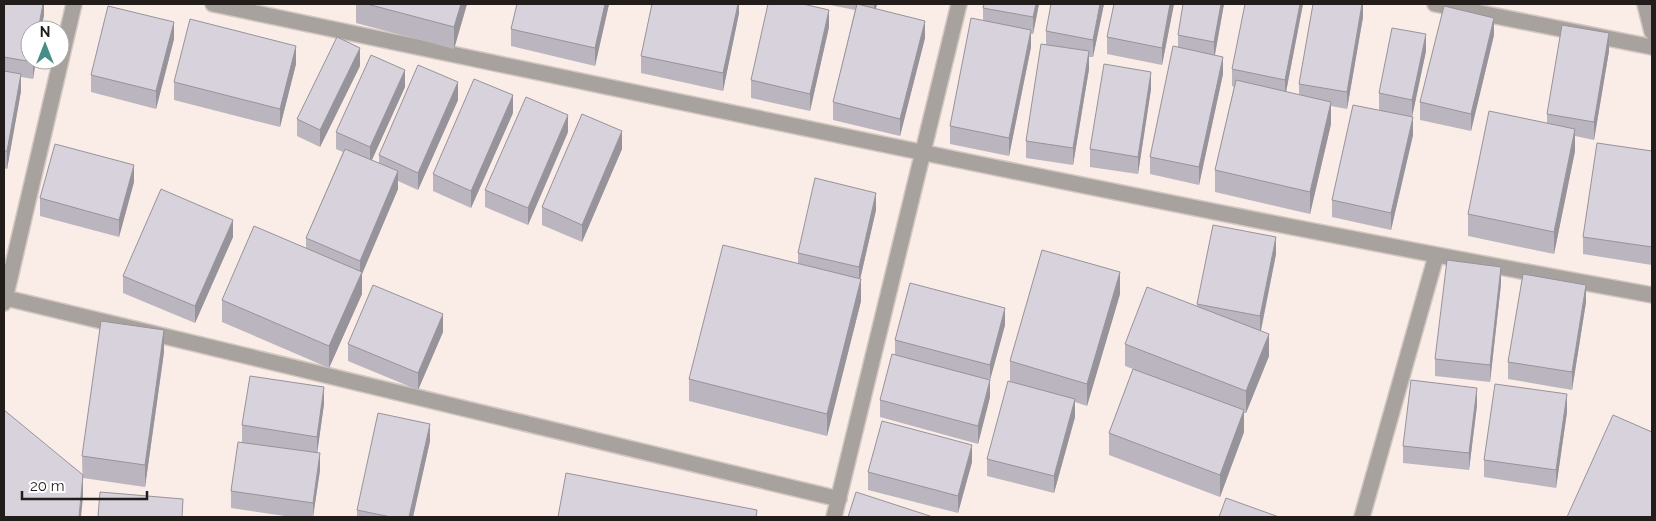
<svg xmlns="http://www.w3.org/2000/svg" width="1656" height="521" viewBox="0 0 1656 521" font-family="Raleway,sans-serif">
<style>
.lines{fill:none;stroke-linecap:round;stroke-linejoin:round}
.street-casing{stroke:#d3c7c1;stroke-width:18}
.street{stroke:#a8a29f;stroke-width:15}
.wall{fill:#bab5be}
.shaded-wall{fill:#97939b}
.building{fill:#d8d2dd;stroke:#97939b}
</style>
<rect width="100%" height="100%" fill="#faece6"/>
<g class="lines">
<defs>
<path id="street" d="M213 4C692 104 1171 208 1652 295
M1435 4 1652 47
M1645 4 1652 32
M6 298 839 499
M4 303 74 4
M834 517 959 4
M1362 517 1436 256"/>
</defs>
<use href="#street" class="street-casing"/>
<use href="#street" class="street"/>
</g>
<path class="wall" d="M4 4H44V15L41 30H30V60H36L33 79 21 77V91L7 169 4 168Z
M356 4H467L454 49 356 23Z
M517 4H609L595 66 511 46V29Z
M739 4V13L723 91 641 73V56Z
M825 4H877L876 9 925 38 900 136 833 120V102L855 10Z
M1039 4 1033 34H1031V47L1009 156 950 144V126L983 20V8Z
M1104 4 1093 57H1089V69L1073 165 1026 158V141L1046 44V31Z
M1174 4 1162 65 1107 54V37Z
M1183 4H1224L1215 55 1223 74 1199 185 1150 174V157L1178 47V35Z
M1303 4 1286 92 1299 95V84L1363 4V17L1347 109 1331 106V124L1310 214 1215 192V170L1234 87 1232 86V69Z
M829 27 810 111 751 98V80Z
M1494 35 1471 131 1420 120V102Z
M174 39 156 109 91 92V75Z
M1426 51 1412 117 1382 111 1413 135 1391 230 1332 217V200L1379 111V93Z
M1609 51 1594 140 1575 136V151L1554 254 1468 236V214L1547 123V114Z
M296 64 280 127 174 100V82Z
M360 66 320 147 297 136V119Z
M405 87 372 160 379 163V155L458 100 418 190 398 181V189L362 274V294L329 368 222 322V300L306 249V238L343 152 336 149V132Z
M1151 89 1138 174 1090 167V149Z
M513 113 471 208 433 191V174Z
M568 132 528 225 485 207V190Z
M622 149 582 242 542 225V207Z
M1652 151V265L1583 254V237Z
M134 182 119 237 40 216V198Z
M876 210 860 279 861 301 827 436 689 401V379L798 263V253Z
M233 237 195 323 123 293V276Z
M1276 254 1261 331 1269 356 1246 413H1244V432L1220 497 1109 455V433L1133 369 1125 366V344L1197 306V304Z
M1501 284 1490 382 1435 376V359Z
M1120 294 1087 406 1075 402V417L1054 493 987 476V459L1010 382V361Z
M1586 302 1572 390 1508 379V362Z
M1005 325 990 380V397L978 444 880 417V400L895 354V340Z
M443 332 418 390 348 361V344Z
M164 352 145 487 83 478V497L82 456Z
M324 404 317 453 320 470 313 517H292L231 508V491L242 443V425Z
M1477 405 1469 470 1403 463V446Z
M1567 412 1556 488 1484 477V460Z
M430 441 413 517H357V510Z
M972 462 958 513 868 490V472Z"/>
<path class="shaded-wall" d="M43 4H44V15L41 30H38Z
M461 4H467L454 49V27Z
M605 4H609L595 66V48Z
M738 4H739V13L723 91V73Z
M874 4H877L874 15Z
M1036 4H1039L1033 34V17Z
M1100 4H1104L1093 57V40Z
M1170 4H1174L1162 65V48Z
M1221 4H1224L1214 59V42Z
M1300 4H1303L1285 97V80Z
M1362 4H1363V17L1347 109V92Z
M829 10V27L810 111V94Z
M1494 18V35L1471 131V114Z
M925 21V38L900 136V119Z
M174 22V39L156 109V91Z
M1031 30V47L1009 156V138Z
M1609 33V51L1594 140V122Z
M1426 34V51L1412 117V100Z
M296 46V64L280 127V109Z
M360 48V66L320 147V130Z
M1089 51V69L1073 165V148Z
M1223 57V74L1199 185V167Z
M33 60H36L33 79Z
M405 70V87L370 164V147Z
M1151 72V89L1138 174V157Z
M21 74V91L7 169V151Z
M458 82V100L418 190V173Z
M513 95V113L471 208V191Z
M1331 102V124L1310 214V192Z
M568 115V132L528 225V208Z
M1413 117V135L1391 230V213Z
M1575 129V151L1554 254V232Z
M622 131V149L582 242V225Z
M134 165V182L119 237V220Z
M398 171V189L362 274V294L329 368V346L360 277V261Z
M876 193V210L859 284V267Z
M233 220V237L195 323V306Z
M1276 237V254L1260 334V316Z
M1501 267V284L1490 382V365Z
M1120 272V294L1087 406V384Z
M861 279V301L827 436V414Z
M1586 285V302L1572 390V372Z
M1005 308V325L990 380V397L978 444V426L990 382V365Z
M443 314V332L418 390V373Z
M164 330V352L145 487V465Z
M1269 334V356L1246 413V391Z
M324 387V404L317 454V437Z
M1477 388V405L1469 470V453Z
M1567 394V412L1556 488V470Z
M1075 399V417L1054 493V476Z
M1244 410V432L1220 497V475Z
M430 424V441L413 517H409Z
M972 445V462L958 513V496Z
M320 453V470L313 517V503Z
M83 475V497L81 517H79Z"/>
<path class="building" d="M4 4H43L38 30H30V60H33V62L4 57Z
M367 4H461L454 27Z
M517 4H605L595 48 511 29Z
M652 4H738L723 73 641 56Z
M768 4H803L829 10 810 94 751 80Z
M857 4 925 21 900 119 833 102Z
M984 4H1036L1033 17 983 8Z
M1051 4H1100L1093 40 1046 31Z
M1114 4H1170L1162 48 1107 37Z
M1183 4H1221L1214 42 1178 35Z
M1245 4H1300L1285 80 1232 69Z
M1313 4H1362L1347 92 1299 84Z
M108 6 174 22 156 91 91 75Z
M1444 6 1494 18 1471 114 1420 102Z
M971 18 1031 30 1009 138 950 126Z
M190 19 296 46 280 109 174 82Z
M1562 25 1609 33 1594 122 1547 114Z
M1392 28 1426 34 1412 100 1379 93Z
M337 37 360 48 320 130 297 119Z
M1041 44 1089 51 1073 148 1026 141Z
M1173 46 1223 57 1199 167 1150 157Z
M371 55 405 70 370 147 336 132Z
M1104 64 1151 72 1138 157 1090 149Z
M418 65 458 82 418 173 379 155Z
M4 71 21 74 7 151H4Z
M474 79 513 95 471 191 433 174Z
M1236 80 1331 102 1310 192 1215 170Z
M526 97 568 115 528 208 485 190Z
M1353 105 1413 117 1391 213 1332 200Z
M1489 111 1575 129 1554 232 1468 214Z
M582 114 622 131 582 225 542 207Z
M1597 143 1652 151V247L1583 237Z
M55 144 134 165 119 220 40 198Z
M345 149 398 171 360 261 306 238Z
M815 178 876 193 859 267 798 253Z
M161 189 233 220 195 306 123 276Z
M1213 225 1276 237 1260 316 1197 304Z
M254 226 362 272 329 346 222 300Z
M723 245 861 279 827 414 689 379Z
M1042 250 1120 272 1087 384 1010 361Z
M1447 260 1501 267 1490 365 1435 359Z
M1523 274 1586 285 1572 372 1508 362Z
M910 283 1005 308 990 365 895 340Z
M373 285 443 314 418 373 348 344Z
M1147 287 1269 334 1246 391 1125 344Z
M101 321 164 330 145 465 82 456Z
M892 354 990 380 978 426 880 400Z
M1133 369 1244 410 1220 475 1109 433Z
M250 376 324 387 317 437 242 425Z
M1411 380 1477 388 1469 453 1403 446Z
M1008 381 1075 399 1054 476 987 459Z
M1495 384 1567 394 1556 470 1484 460Z
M4 410 83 475 79 517H4Z
M378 413 430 424 409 517H391L357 510Z
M1613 415 1652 432V517H1567Z
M882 421 972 445 958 496 868 472Z
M238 442 320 453 313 503 231 491Z
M566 473 757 510 756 517H558Z
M100 492 183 499 182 517H98Z
M856 492 933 517H848Z
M1226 498 1279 517H1219Z"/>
<rect width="1656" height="521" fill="none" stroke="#221d1b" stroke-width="10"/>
<g transform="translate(45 45)"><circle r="24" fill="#ffffff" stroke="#a7a5a4"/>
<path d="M0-4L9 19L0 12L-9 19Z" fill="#478e87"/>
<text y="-8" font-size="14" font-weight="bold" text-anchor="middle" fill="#221d1b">N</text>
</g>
<path d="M22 491v8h125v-8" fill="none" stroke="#221d1b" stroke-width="2.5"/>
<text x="30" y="491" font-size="15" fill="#221d1b" stroke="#ffffff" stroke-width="4" paint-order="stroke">20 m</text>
</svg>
